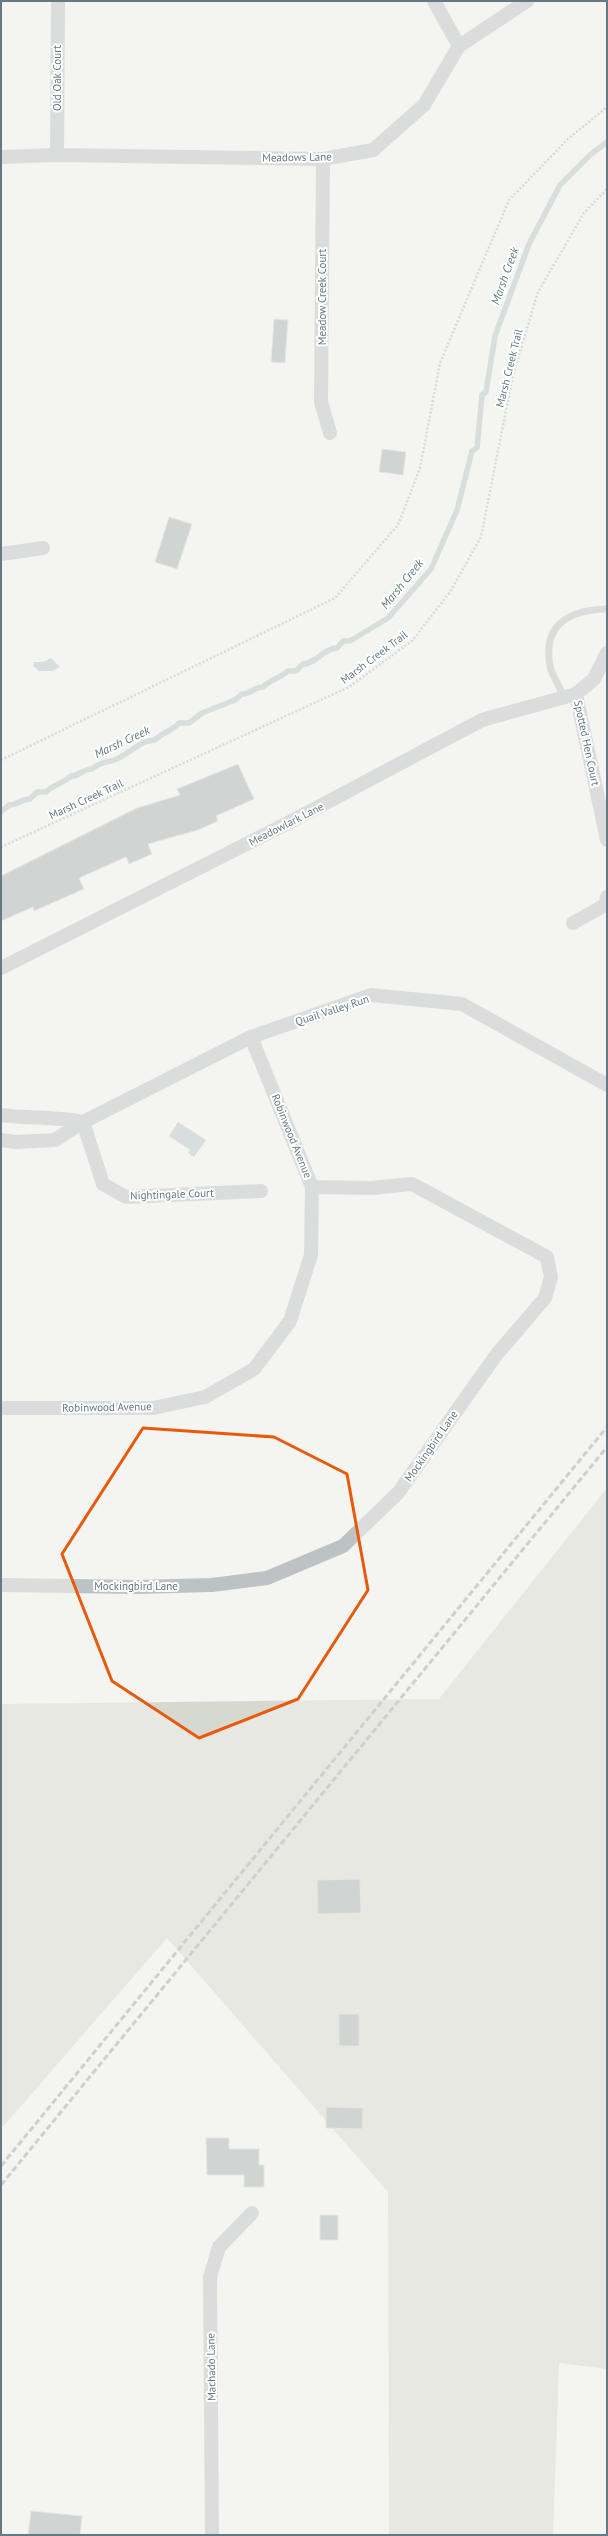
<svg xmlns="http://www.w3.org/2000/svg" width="608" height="2536" viewBox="0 0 608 2536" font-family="'PT Sans',sans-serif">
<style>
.green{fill:#d5d9cf}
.water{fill:#b4c3c5}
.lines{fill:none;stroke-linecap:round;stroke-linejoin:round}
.stream{stroke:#b4c3c5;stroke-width:5.5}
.building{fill:#a4afb2;stroke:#d5d5d3}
.path{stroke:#b7bbbc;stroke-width:2.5;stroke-dasharray:2 2;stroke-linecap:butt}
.lane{stroke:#bdc2c4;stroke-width:7}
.street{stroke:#bdc2c4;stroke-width:14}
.rail{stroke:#9ca5a8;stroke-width:3;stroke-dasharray:6 3;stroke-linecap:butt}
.marked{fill:none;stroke:#e8590c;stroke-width:3;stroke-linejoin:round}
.labels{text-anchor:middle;stroke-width:4;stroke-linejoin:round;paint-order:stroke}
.street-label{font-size:11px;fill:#647981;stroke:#fff}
.water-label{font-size:12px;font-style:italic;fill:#5f7b7f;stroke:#fff}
</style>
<rect width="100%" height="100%" fill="#f4f4f0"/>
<path class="green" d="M607 1488V2369L559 2363 553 2535H389L388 2192 167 1938 1 2129V1704L439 1699Z"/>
<path class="water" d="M51 658 60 667 52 671H39L33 666 34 662H43Z
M178 1122 206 1140 194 1157 188 1153 190 1150 169 1136Z"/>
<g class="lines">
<path class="stream" d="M1 812 9 805C18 805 21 799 30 799L37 792H46C54 784 63 784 71 776 80 776 83 769 92 769 100 762 105 763 114 760 129 755 139 740 155 740 163 732 172 731 179 723H189L202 713 235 700 242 694C251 694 254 687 263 687 271 679 280 678 288 671H296L303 664C316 664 324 648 337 648L343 641H350L388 618 431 569 457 510 472 451 477 448 482 395 486 392 495 336 529 244 560 185 590 155 607 142"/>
</g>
<path class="building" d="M274 319 288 320 285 363 271 362Z
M382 449 406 452 403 475 379 472Z
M169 517 192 524 177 569 155 562Z
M238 764 254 799 216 816 218 821 198 830 148 844 152 854 129 864 126 857 79 878 84 889 34 911 33 907 1 921V876L137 808 180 795 177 789Z
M360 1879 361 1913 318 1914 317 1880Z
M339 2014H359V2046H339Z
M326 2107 363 2108 362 2129 326 2128Z
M206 2138H229V2149H259V2165H264V2187H244V2175H207Z
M320 2215H338V2240H320Z
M31 2511 82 2516 80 2535H28Z"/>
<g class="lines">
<path class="path" d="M1 760 335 598 398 525 420 468 440 363 509 200 568 139 607 107
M1 847 349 687 412 641 450 592 481 537 513 375 538 292 584 213 607 189"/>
<path class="lane" d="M564 697C560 687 552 676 550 666 542 623 571 610 607 609"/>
<path class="street" d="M434 1 459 46
M57 155 58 1
M1 157 57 155 323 159 373 150 424 105 459 46 527 1
M323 159 321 402 330 433
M1 554 43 548
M576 694 607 840
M573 923 605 905 607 897
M1 968 288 823 482 720 576 694 594 679 607 653
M1 1115C29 1119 55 1116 83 1122
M83 1122 103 1184 126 1197 261 1191
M1 1140 16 1142 55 1140 83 1122 251 1037 371 995 462 1004 607 1085
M1 1408H153L205 1397 254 1369 290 1321 311 1255 312 1187 251 1037
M1 1585 137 1587 212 1585 267 1578 343 1546 398 1493 497 1354 545 1298 551 1277 547 1257 412 1184 371 1188 312 1187
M212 2535 210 2277 219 2247 252 2213"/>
<path class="rail" d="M1 2166 607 1427
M1 2185 607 1447"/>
</g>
<path d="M0 0H608V2536H0ZM143 1428 274 1437 347 1474 368 1590 298 1699 199 1738 112 1681 62 1554Z" fill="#f4f4f0" fill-opacity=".55" fill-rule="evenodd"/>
<path class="marked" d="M143 1428 274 1437 347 1474 368 1590 298 1699 199 1738 112 1681 62 1554Z"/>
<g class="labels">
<g class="street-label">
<text transform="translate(57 78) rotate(-90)" y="4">Old Oak Court</text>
<text transform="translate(297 157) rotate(-1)" y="4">Meadows Lane</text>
<text transform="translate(322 297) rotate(-90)" y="4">Meadow Creek Court</text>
<text transform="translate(509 368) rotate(-76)" y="4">Marsh Creek Trail</text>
<text transform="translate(374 657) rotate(-37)" y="4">Marsh Creek Trail</text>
<text transform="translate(587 743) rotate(78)" y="4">Spotted Hen Court</text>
<text transform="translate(86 799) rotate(-25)" y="4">Marsh Creek Trail</text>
<text transform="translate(286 824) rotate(-27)" y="4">Meadowlark Lane</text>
<text transform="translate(332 1010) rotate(-18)" y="4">Quail Valley Run</text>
<text transform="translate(292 1136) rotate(68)" y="4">Robinwood Avenue</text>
<text transform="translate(172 1194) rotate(-2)" y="4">Nightingale Court</text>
<text transform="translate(107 1407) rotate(-1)" y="4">Robinwood Avenue</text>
<text transform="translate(431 1446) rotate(-55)" y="4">Mockingbird Lane</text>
<text x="136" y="1590">Mockingbird Lane</text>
<text transform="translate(211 2367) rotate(-91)" y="4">Machado Lane</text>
</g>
<g class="water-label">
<text transform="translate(505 276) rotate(-70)" y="4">Marsh Creek</text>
<text transform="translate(402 584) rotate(-51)" y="4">Marsh Creek</text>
<text transform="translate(122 742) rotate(-25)" y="4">Marsh Creek</text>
</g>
</g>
<rect width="608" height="2536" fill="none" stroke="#647981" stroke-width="4"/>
</svg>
